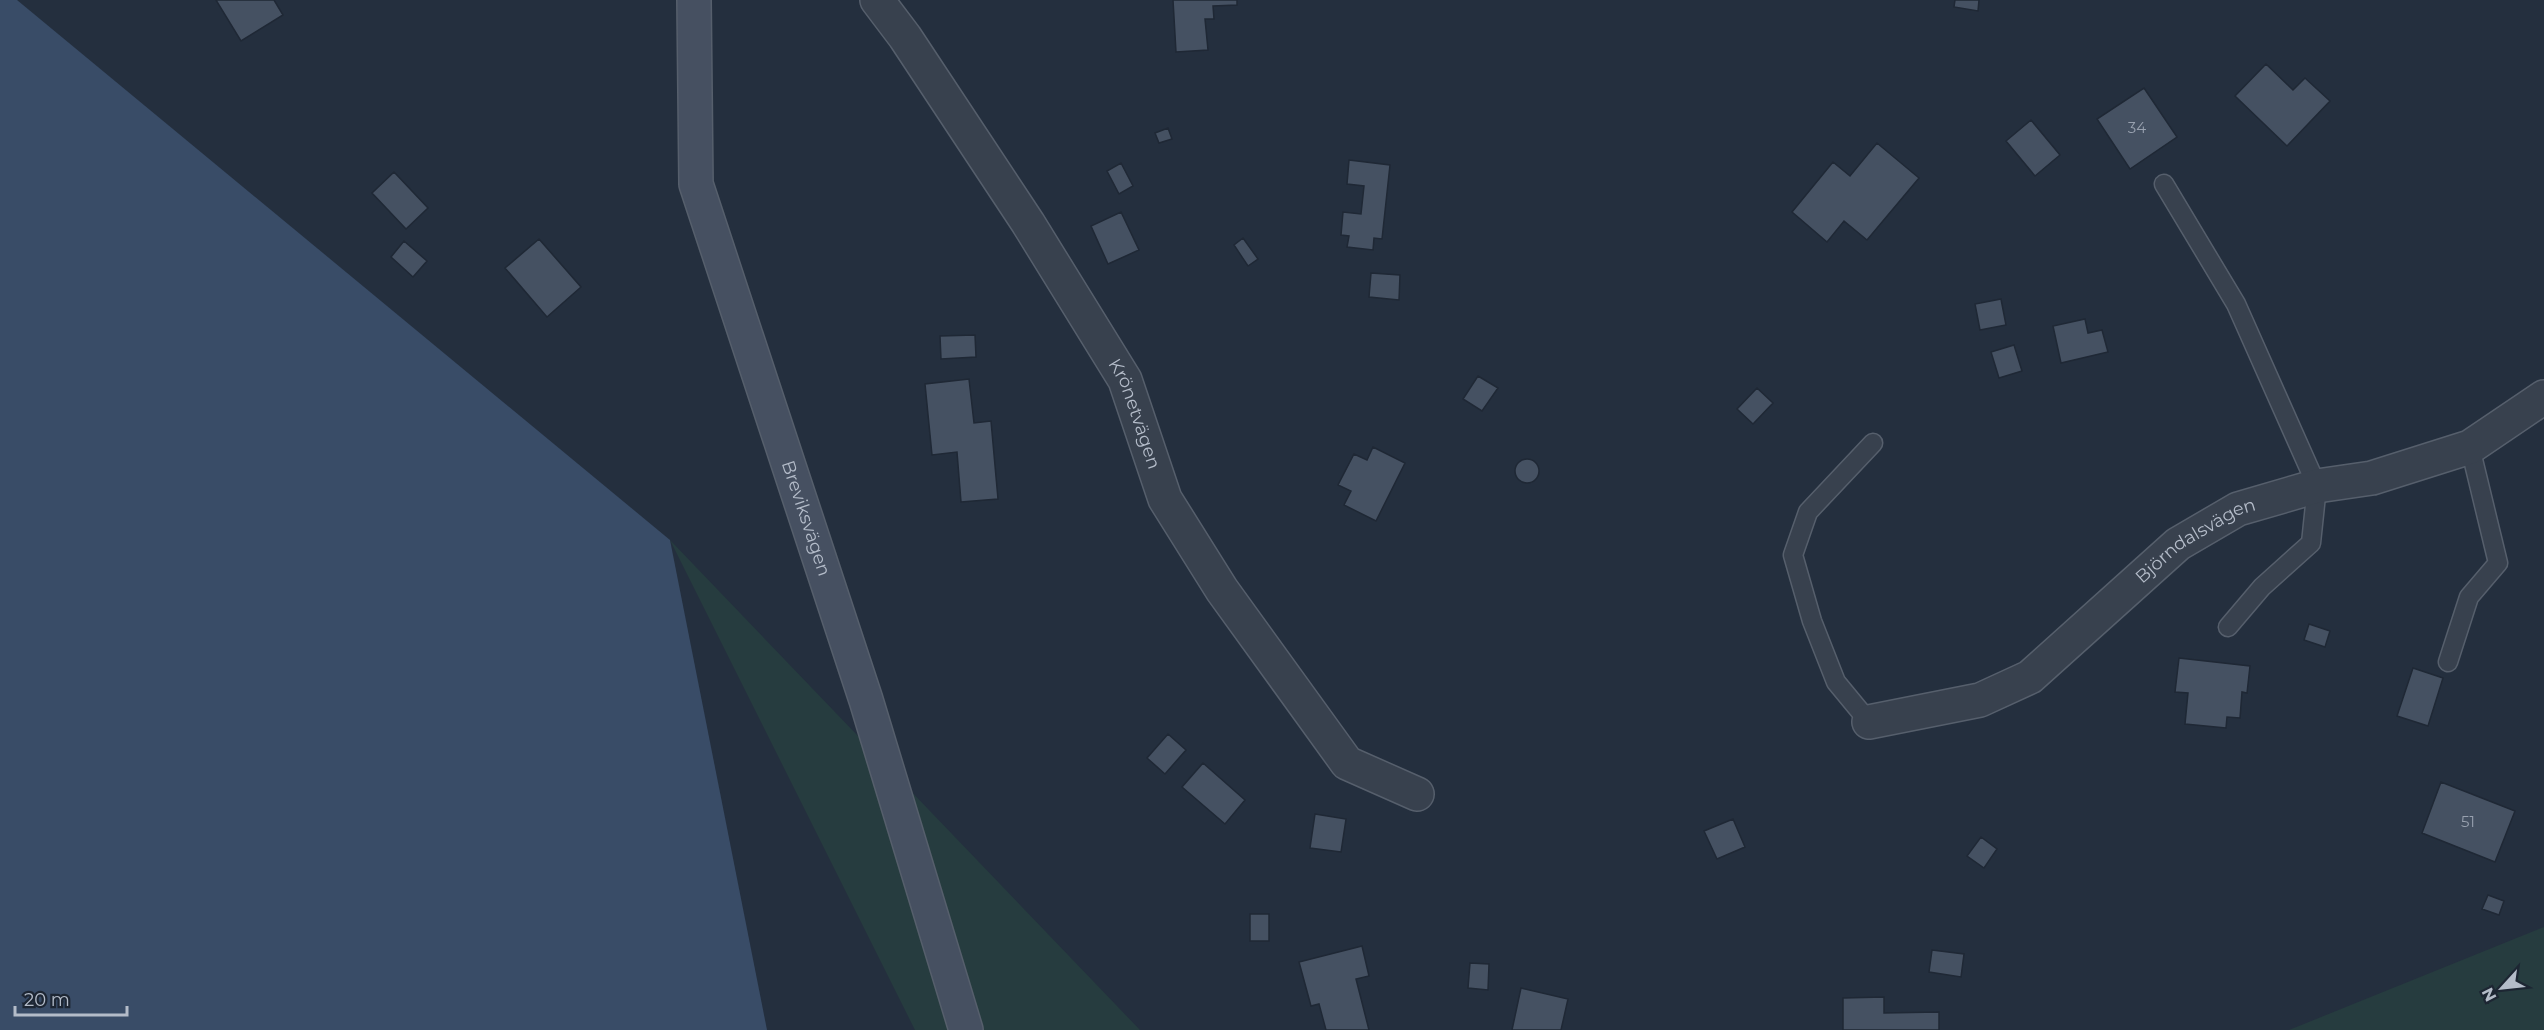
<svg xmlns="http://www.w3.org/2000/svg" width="2544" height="1030" viewBox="0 0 2544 1030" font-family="Montserrat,sans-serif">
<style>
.green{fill:#263c3f}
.water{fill:#394c67}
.building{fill:#455162;stroke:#1f2835;stroke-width:1.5}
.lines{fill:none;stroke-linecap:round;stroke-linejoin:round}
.lane-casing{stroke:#565f6c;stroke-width:21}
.street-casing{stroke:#565f6c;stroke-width:36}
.secondary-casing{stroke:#565f6c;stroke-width:36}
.lane{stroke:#38414e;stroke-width:18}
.street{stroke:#38414e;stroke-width:33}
.secondary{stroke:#465061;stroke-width:33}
.labels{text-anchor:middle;stroke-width:6;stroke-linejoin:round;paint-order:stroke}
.number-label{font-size:15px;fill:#98a1af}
.street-label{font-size:18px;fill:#b4bcc9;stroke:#1d2633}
</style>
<rect width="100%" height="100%" fill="#242f3e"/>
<path class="green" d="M670 540 1140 1030H915Z
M2544 927V1030H2289Z"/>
<path class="water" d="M0 0H17L670 540 767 1030H0Z"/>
<path class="building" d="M216 0H274L283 15 241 41Z
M1173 0H1237V5L1213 6 1214 19H1205L1208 50 1176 52Z
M1955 0H1979L1978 11 1954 7Z
M2266 64 2293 90 2305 78 2330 101 2287 146 2235 96Z
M2144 88 2177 137 2130 169 2097 119Z
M2031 120 2060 155 2035 176 2006 141Z
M1168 128 1172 139 1159 143 1155 133Z
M1877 143 1919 178 1867 240 1844 221 1827 242 1792 212 1833 162 1850 176Z
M1349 160 1390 165 1382 239 1374 238 1373 250 1347 247 1349 236 1341 235 1343 212 1361 214 1364 186 1347 184Z
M1121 163 1133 186 1119 194 1107 171Z
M394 172 428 208 406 229 372 193Z
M1121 212 1139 250 1108 264 1091 226Z
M1243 238 1258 259 1248 266 1234 245Z
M539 239 581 287 547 317 505 268Z
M404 241 427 261 413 277 391 257Z
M1371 273 1400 275 1399 300 1369 297Z
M2001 299 2006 325 1980 330 1975 304Z
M2085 319 2088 333 2102 330 2108 352 2061 363 2053 326Z
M975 335 976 357 941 359 940 336Z
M2014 345 2022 371 1999 378 1991 352Z
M1478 376 1498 388 1482 411 1463 399Z
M969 379 974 423 991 421 998 499 961 502 957 452 932 455 925 384Z
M1757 388 1773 403 1753 424 1737 409Z
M1373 447 1405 463 1376 521 1344 505 1351 491 1338 485 1354 454 1367 460Z
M1515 471a12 12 0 1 1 24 0a12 12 0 1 1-24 0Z
M2309 624 2330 631 2325 647 2304 640Z
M2179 658 2250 666 2247 693 2242 692 2240 718 2227 717 2226 728 2185 724 2188 693 2175 692Z
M2413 668 2443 678 2428 726 2397 716Z
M1168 734 1186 750 1165 774 1147 758Z
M1203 763 1245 800 1225 824 1182 787Z
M2441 782 2515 811 2495 862 2422 833Z
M1315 814 1346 819 1341 852 1310 848Z
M1733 819 1745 847 1717 859 1704 831Z
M1981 837 1997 849 1984 868 1967 856Z
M2488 895 2504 901 2499 915 2482 909Z
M1250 914H1269V941H1250Z
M1362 946 1369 976 1356 979 1369 1030H1326L1319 1004 1311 1006 1299 962Z
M1932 950 1964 954 1961 977 1929 972Z
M1470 963 1489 964 1488 990 1468 988Z
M1521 988 1568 999 1561 1030H1512Z
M1884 997V1013L1939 1012V1030H1843V998Z"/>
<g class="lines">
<defs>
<path id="lane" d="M2164 184 2236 304 2317 486 2311 543 2262 587 2228 627
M2448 662 2469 597 2498 563 2470 447
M1869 722 1836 682 1812 621 1793 555 1808 512 1873 443"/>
<g id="street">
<path id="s1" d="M877 0 905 37 1028 223 1125 380 1165 499 1222 590 1347 763 1417 794"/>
<path id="s2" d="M1869 722 1980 700 2030 677 2178 544 2238 509 2317 486 2372 478 2470 447 2544 397"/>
</g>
<g id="secondary">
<path id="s3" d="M694 0 696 184 866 700 966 1030"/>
</g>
</defs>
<use href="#lane" class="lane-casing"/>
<use href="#street" class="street-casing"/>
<use href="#secondary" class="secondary-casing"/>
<use href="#lane" class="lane"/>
<use href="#street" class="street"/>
<use href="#secondary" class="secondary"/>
</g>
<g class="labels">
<g class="number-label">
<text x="2137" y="133">34</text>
<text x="2468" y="827">51</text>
</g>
<g class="street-label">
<text dy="6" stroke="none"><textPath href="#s1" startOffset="489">Krönetvägen</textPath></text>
<text dy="6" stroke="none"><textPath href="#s3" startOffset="536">Breviksvägen</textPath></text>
<text dy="6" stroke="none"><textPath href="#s2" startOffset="384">Björndalsvägen</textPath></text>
</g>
</g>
<g transform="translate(2502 988) rotate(243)" stroke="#1d2633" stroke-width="4.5" paint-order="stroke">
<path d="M0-4.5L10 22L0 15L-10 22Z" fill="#b4bcc9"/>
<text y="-9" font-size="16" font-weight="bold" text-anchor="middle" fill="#b4bcc9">N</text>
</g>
<path d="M15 1006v9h112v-9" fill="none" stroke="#b4bcc9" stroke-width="3"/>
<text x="24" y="1006" font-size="18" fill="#b4bcc9" stroke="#1d2633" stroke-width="4.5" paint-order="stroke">20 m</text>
</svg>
